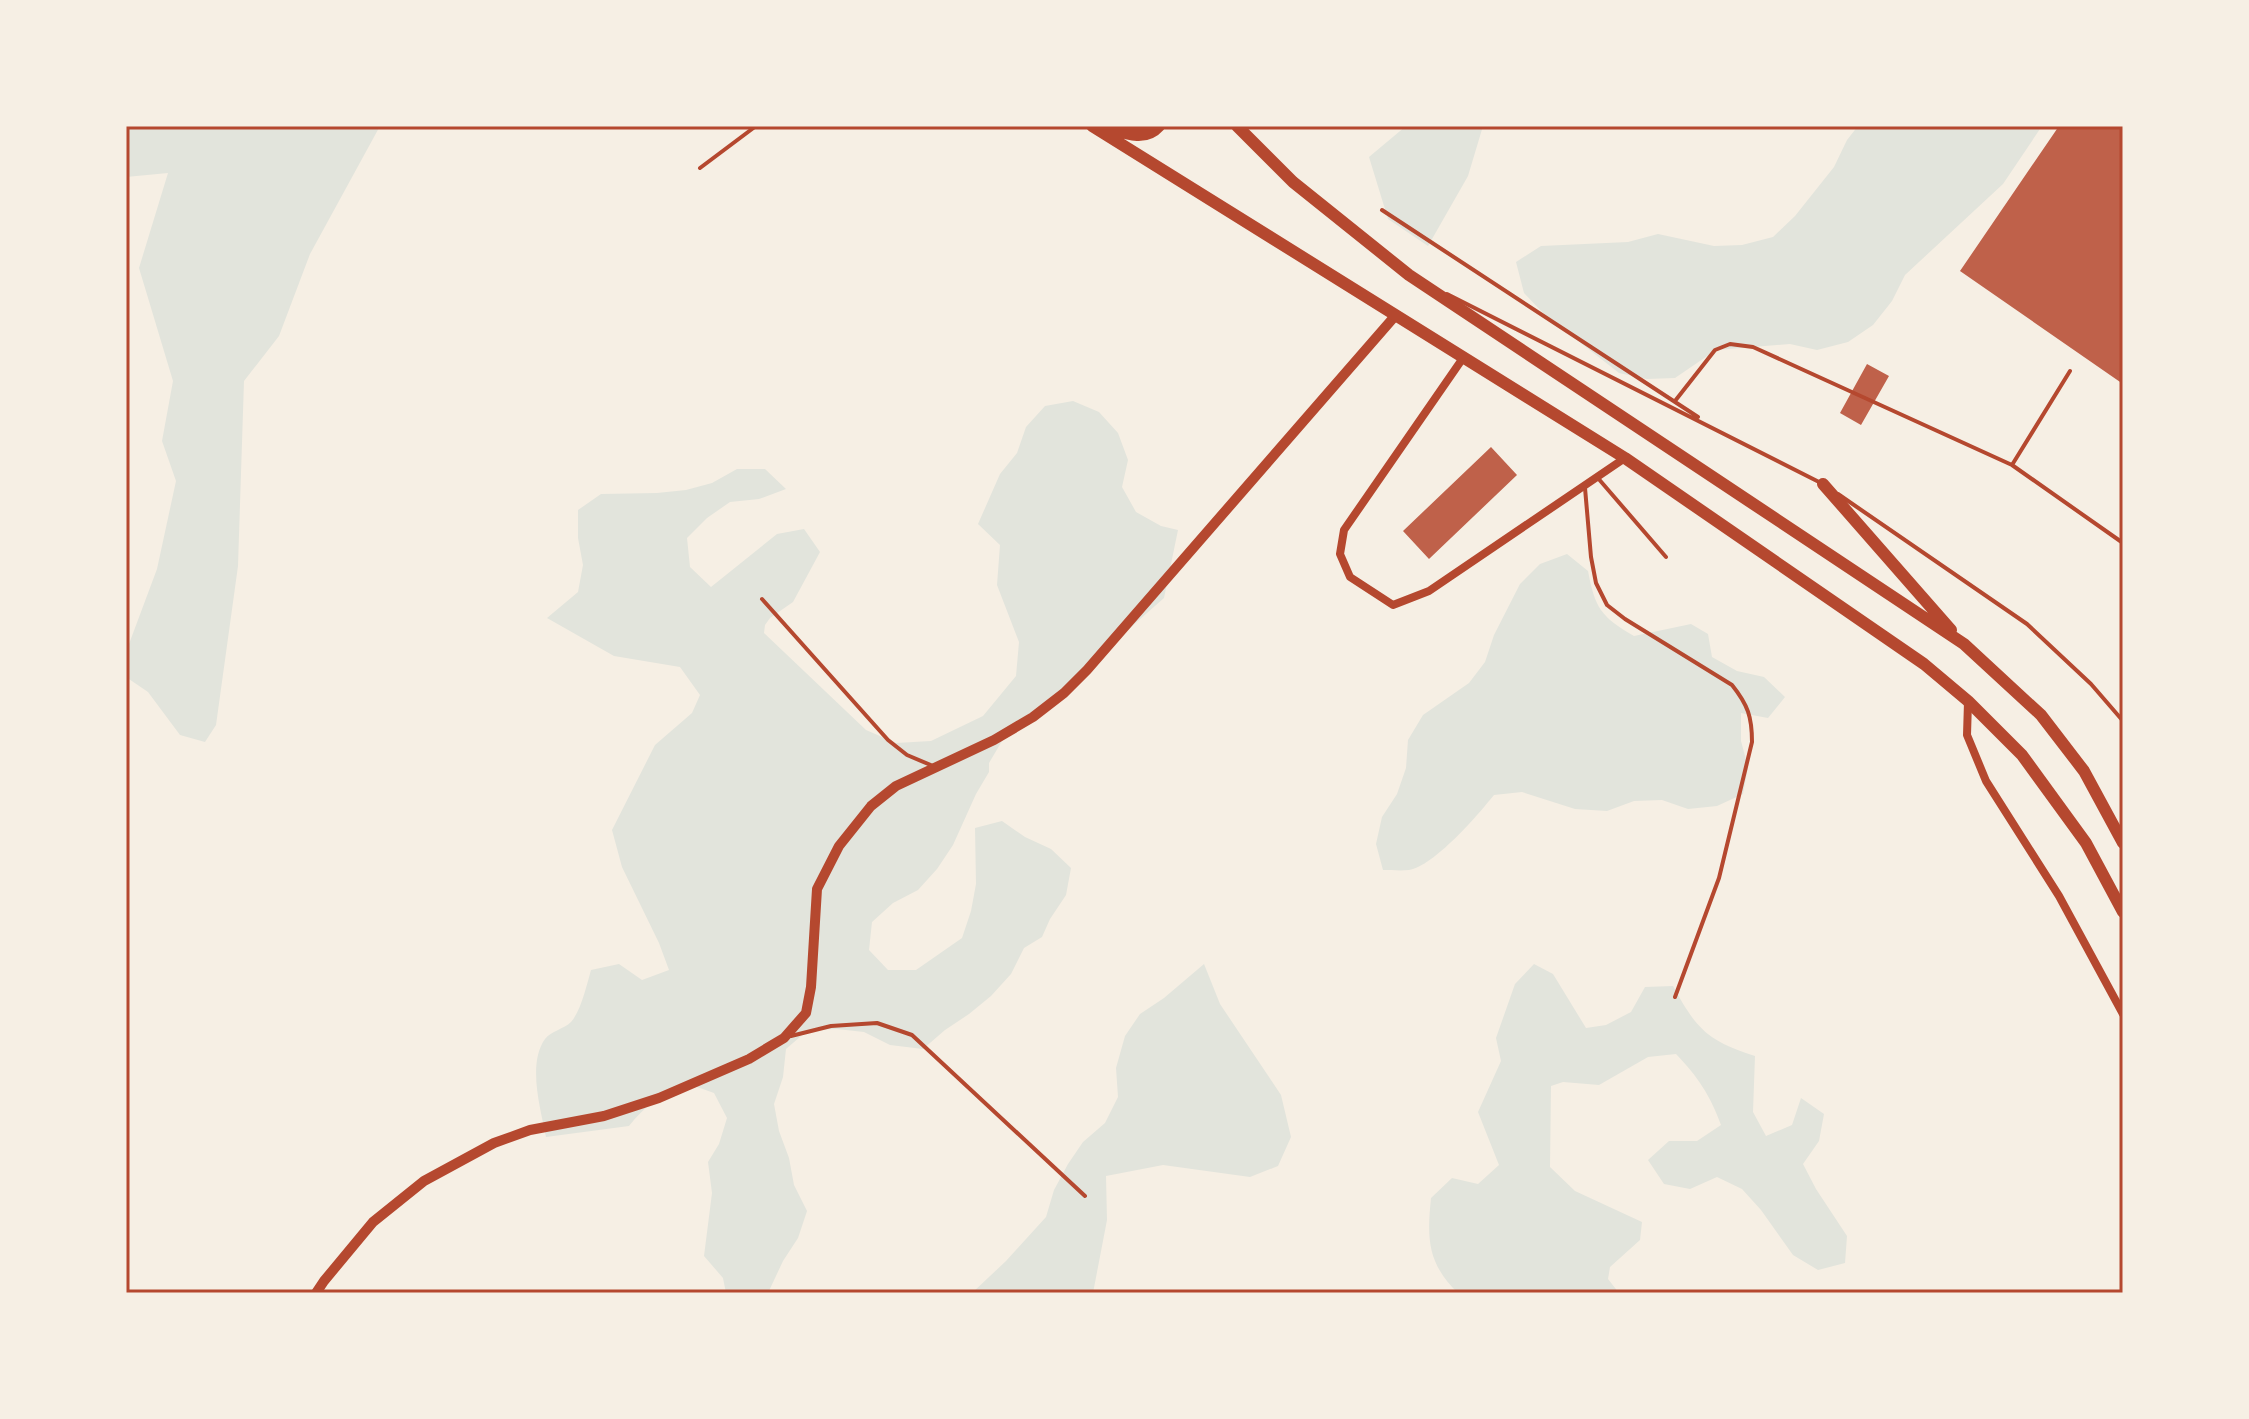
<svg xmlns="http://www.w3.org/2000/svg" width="2249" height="1419" viewBox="0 0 2249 1419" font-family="Inter,sans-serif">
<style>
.green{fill:#e2e4dc}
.building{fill:#bf614a}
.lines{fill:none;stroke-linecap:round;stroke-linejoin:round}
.service{stroke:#b5482f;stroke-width:4}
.minor{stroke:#b5482f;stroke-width:8}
.tertiary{stroke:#b5482f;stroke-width:10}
.primary{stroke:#b5482f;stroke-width:12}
.neatline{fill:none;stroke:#b5482f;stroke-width:3}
</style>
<rect width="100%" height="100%" fill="#f6efe4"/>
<path class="green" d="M126 126H380L310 254 279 336 244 381 238 566 216 725 205 742 180 735 148 692 126 677V652L157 569 176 481 162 441 173 381 139 268 168 173 126 177Z
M1406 126H1483L1468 176 1428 246 1388 219 1369 157Z
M1858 126H2042L2003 184 1905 275 1892 301 1873 325 1848 342 1817 350 1790 344 1716 350 1675 378 1647 379 1619 373 1545 315 1524 293 1516 262 1541 246 1628 242 1658 234 1714 246 1742 245 1773 237 1795 216 1834 167 1847 140Z
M1073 401 1099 412 1118 433 1128 460 1122 487 1136 512 1161 526 1178 530 1164 598 1002 741 989 763V772L976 794 953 845 937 869 918 890 893 903 872 922 869 950 888 970H916L962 938 971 911 976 884 975 828 1002 821 1025 837 1051 849 1071 868 1066 895 1050 919 1042 937 1024 948 1011 974 991 996 969 1014 945 1030 923 1049 890 1045 864 1032 837 1029 808 1030 786 1049 783 1077 774 1104 779 1131 789 1158 794 1185 807 1211 798 1238 783 1261 768 1293H726L723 1278 704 1256 712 1193 708 1162 719 1144 727 1118 714 1093 686 1083C661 1094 646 1105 629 1126L546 1137C541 1110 527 1064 545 1039 551 1031 564 1029 571 1022 581 1011 587 984 591 970L619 964 642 980 669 970 659 943 622 867 612 830 655 745 692 713 700 695 680 667 614 656 547 618 578 592 583 565 578 538V510L601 494 657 493 686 490 712 483 737 469H765L786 489 759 499 730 502 707 518 687 538 690 567 711 587 777 534 804 529 820 552 793 602 770 618 765 625 764 633 866 730 896 743 931 741 983 716 1016 676 1019 642 997 585 1000 545 978 524 1000 474 1017 453 1026 427 1045 406Z
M1567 554 1588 571C1595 608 1601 617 1634 636L1691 624 1708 634 1712 657 1737 671 1764 677 1785 697 1768 718 1741 713V741L1748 767 1743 794 1717 806 1688 809 1662 800 1634 801 1607 811 1575 809 1522 792 1494 795C1477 816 1434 866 1409 870 1401 871 1391 870 1383 870L1376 844 1382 817 1397 794 1406 768 1408 740 1423 715 1469 683 1485 662 1494 635 1520 584 1540 564Z
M1204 964 1220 1004 1281 1095 1291 1137 1278 1166 1250 1177 1163 1165 1106 1176 1107 1220 1093 1293H972L1006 1261 1046 1217 1054 1190 1068 1164 1083 1142 1105 1123 1118 1097 1116 1068 1125 1036 1140 1014 1164 998Z
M1534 964 1553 974 1586 1028 1606 1025 1631 1012 1645 987 1673 986C1697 1030 1708 1041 1755 1056L1753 1112 1766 1136 1792 1125 1801 1098 1824 1114 1819 1141 1803 1164 1816 1189 1847 1236 1845 1263 1818 1270 1793 1255 1761 1210 1742 1189 1717 1177 1690 1189 1664 1184 1648 1160 1669 1141H1697L1721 1125C1710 1095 1698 1077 1676 1054L1648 1057 1599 1085 1563 1082 1551 1086 1550 1167 1575 1191 1642 1222 1640 1240 1610 1267 1608 1279 1619 1293H1458C1427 1263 1427 1238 1431 1198L1452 1178 1478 1184 1499 1165 1478 1112 1501 1061 1496 1038 1515 984Z"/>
<path class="building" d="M2059 126H2123V384L1960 271Z
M1867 364 1889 376 1861 425 1840 413Z
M1491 447 1517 475 1429 559 1403 531Z"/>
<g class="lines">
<path class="service" d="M700 168 756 126
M1382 210 1698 417
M1447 294 1821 483
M1675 401 1715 350 1730 344 1753 347 2012 465 2123 543
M2012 465 2070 371
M1597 477 1666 557
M1585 488 1591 557 1596 583 1607 605 1625 619 1732 685C1748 705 1752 717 1752 742L1719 878 1675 997
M1838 494 2027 624 2091 684 2123 721
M762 599 888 740 907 755 933 766
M791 1036 831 1026 877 1023 912 1035 1085 1196"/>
<path class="minor" d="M1463 358 1344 530 1340 554 1350 577 1393 605 1429 591 1625 458
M1968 702 1967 735 1986 781 2059 896 2123 1014"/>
<path class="tertiary" d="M316 1293 324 1281 373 1222 424 1181 494 1143 530 1130 604 1116 659 1098 749 1059 784 1038 806 1013 811 987 817 889 839 846 871 806 896 786 994 740 1033 717 1064 693 1087 670 1395 316"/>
<path class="primary" d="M1092 126 1625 458 1924 664 1968 701 2022 755 2086 843 2123 912
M1104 126C1123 132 1144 143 1159 126
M1237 126 1293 182 1409 275 1964 644 2041 715 2084 771 2123 843
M1823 484 1951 630"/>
</g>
<rect width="2249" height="1419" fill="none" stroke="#f6efe4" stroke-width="256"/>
<rect x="128" y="128" width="1993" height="1163" class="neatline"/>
</svg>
